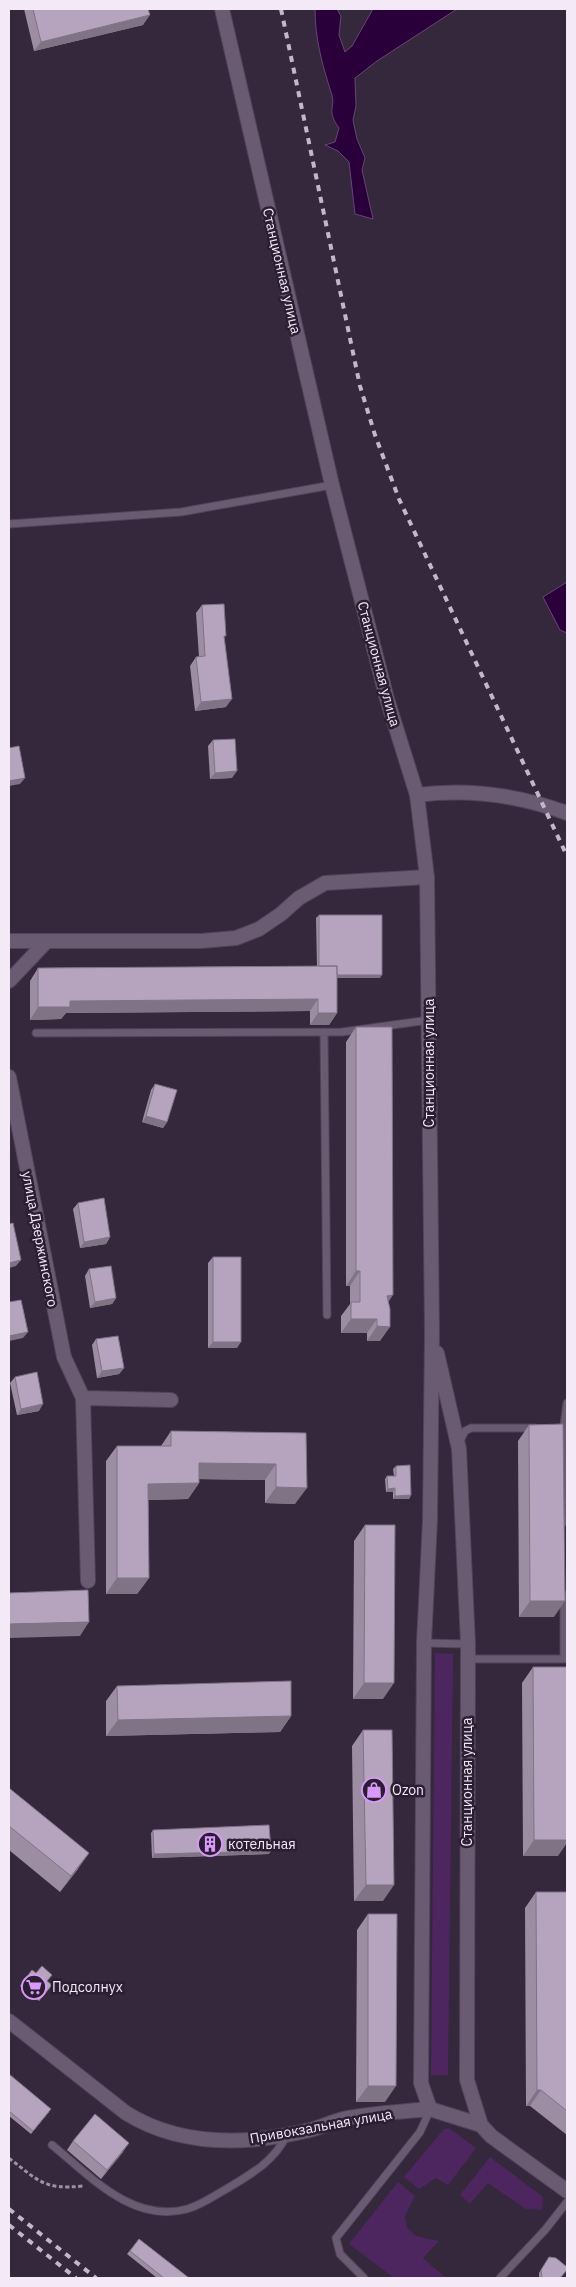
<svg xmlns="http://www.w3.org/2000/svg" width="576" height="2287" viewBox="0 0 576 2287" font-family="'IBM Plex Sans',sans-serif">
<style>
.green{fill:#4e265f}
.water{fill:#2a003a;stroke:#664673}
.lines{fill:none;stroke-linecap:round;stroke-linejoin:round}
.service-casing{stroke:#504456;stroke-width:9}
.minor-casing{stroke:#504456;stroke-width:16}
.tertiary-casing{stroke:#504456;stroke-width:16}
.path{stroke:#9d91a2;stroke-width:3;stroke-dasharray:4 2.5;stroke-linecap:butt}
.service{stroke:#6a5b72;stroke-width:7}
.minor{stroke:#6a5b72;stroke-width:14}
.tertiary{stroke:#6a5b72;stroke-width:14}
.rail{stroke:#c3b8c7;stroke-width:4;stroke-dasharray:6 6;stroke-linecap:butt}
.wall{fill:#9d8da3}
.shaded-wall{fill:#7f7385}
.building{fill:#b6a4be;stroke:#7f7385}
.labels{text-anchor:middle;stroke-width:5;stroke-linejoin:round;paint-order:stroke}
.street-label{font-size:14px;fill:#f3e9f7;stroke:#2b1e32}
.poi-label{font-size:14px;fill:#f3e9f7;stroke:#2b1e32;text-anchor:start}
</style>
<rect width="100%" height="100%" fill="#35273c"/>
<path class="green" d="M435 1653 453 1654 448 2075H431Z
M449 2128 476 2148 448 2185 436 2178 419 2189 404 2177 444 2129Z
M490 2157 543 2197 542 2210 526 2209 488 2183 470 2204 460 2195Z
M398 2182 415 2196 405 2216 407 2228 416 2236 439 2241 423 2258 446 2278H394L349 2244Z"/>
<path class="water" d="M315 9H337L341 16 339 35 345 52 352 46 373 9H457L377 61 355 78 356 106 353 120 357 139 365 158 362 170 373 219 355 214 349 162 338 151 325 145 335 142 339 128C325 109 337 107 331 92 322 64 315 38 315 9Z
M567 582V633L560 630 543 597Z"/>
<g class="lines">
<defs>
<path id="service" d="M9 524 181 512 332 485
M324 1032 327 1315
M36 1033 342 1032 429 1020
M460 1441 465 1431 471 1428H535
M564 1522V1425L567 1403
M424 1643 468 1644
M468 1659H564V1595
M52 2145C90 2176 133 2224 187 2209 202 2205 215 2195 228 2188 253 2173 274 2161 287 2135
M364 2278 340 2254 336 2238 420 2132 430 2110
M500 2278 545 2230 567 2202"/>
<path id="minor" d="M417 795C470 788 518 795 567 813
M9 941H201L236 938 259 929 281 914 299 898 325 883 427 877
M9 981 47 941
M9 1077 64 1357 83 1398 88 1581
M83 1398 171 1400
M9 2021 126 2113C182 2148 248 2145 310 2130 321 2127 332 2122 343 2119 371 2113 401 2112 430 2109
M481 2125 491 2136 567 2191"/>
<path id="tertiary" d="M222 9 332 485 387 699 417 795 427 877 432 1332 430 1520 424 1643 421 2083 430 2109 481 2125
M437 1353 459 1449 468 1644 467 2080 481 2125"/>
</defs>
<use href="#service" class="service-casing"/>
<use href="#minor" class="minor-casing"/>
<use href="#tertiary" class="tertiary-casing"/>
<path class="path" d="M9 2160 10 2159C39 2181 44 2190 83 2186"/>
<use href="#service" class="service"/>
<use href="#minor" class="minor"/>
<use href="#tertiary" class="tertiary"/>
<path class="rail" d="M281 9 360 386 375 435 399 499 567 856
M9 2209 96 2278
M9 2225 76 2278"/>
</g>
<path class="wall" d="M24 9H148L143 25 34 51Z
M202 605 224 639 226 707 195 711 190 666 196 657H199L196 613Z
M213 740 232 778 210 779 208 746Z
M319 915 380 978H337V1013L329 1025H310V1011L66 1013 61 1019 30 1020V981L38 968 317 966 316 918Z
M356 1027 388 1302 380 1341H367V1333H341V1316L350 1304V1286H346V1042Z
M155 1084 167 1122 163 1128 142 1122 151 1090Z
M78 1203 110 1237 106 1244 80 1248 73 1209Z
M213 1257 237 1348H208V1263Z
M89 1269 116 1298 112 1304 90 1308 85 1276Z
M96 1339 124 1368 119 1374 97 1378 92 1345Z
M15 1377 39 1411 17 1415 10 1383Z
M529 1425 554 1617H519L518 1441Z
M171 1431 306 1433 295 1504 265 1503V1480L199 1479V1483L188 1499 148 1500 149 1578 137 1594H106V1461L117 1446H161Z
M396 1466 411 1495 409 1499H393V1492H386L385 1479 387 1476H394L393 1469Z
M365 1525 383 1699H353L354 1541Z
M533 1667 558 1856H523L522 1683Z
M117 1686 291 1716 280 1732 106 1736V1701Z
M363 1730 383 1901H354L352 1746Z
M9 1788 78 1869 60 1892 9 1850Z
M153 1830 269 1854 152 1858 151 1833Z
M536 1892H567V2135L530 2106H526L525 1908Z
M368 1914 385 2102H356L357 1930Z
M32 1970 52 1985 39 2001 20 1986Z
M9 2074 49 2112 31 2134 9 2116Z
M73 2141 123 2152 101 2179 67 2150Z
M139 2239 189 2278H157L127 2254Z
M549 2257 561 2278H539V2273Z"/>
<path class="shaded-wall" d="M150 15 143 25 34 51 41 42Z
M232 699 226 707 195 711 201 702Z
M237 771 232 778 210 779 215 773Z
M25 778 20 784 9 786V781Z
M319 975H382L380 978H317Z
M318 999 310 1011 66 1013 61 1019 30 1020 38 1007 70 1001Z
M318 1013H337L329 1025H310Z
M146 1116 167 1122 163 1128 142 1122Z
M110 1237 106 1244 80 1248 84 1242Z
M21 1260 16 1266 9 1268V1263Z
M356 1271H360L350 1286H346Z
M393 1295 383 1310 387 1296Z
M116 1298 112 1304 90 1308 95 1302Z
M351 1319H377L367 1333H341Z
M377 1326 390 1327 380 1341H367Z
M28 1332 23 1338 9 1341V1336Z
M213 1342H241L237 1348H208Z
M124 1368 119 1374 97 1378 102 1371Z
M43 1404 39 1411 17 1415 21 1409Z
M199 1463 276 1464 265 1480 188 1479Z
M199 1483 188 1499 137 1500 148 1484Z
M276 1487 307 1488 295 1504 265 1503Z
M395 1488 393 1492H386L388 1489Z
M411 1495 409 1499H393L395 1496Z
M117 1578H149L137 1594H106Z
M530 1601H565L554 1617H519Z
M89 1622 80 1636 9 1638V1624Z
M364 1683H394L383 1699H353Z
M291 1716 280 1732 106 1736 118 1720Z
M534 1840H567V1843L558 1856H523Z
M271 1851 269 1854 152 1858 154 1854Z
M89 1853 78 1869 60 1892 71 1876Z
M366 1885H394L383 1901H354Z
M368 2086H396L385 2102H356Z
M537 2090H541L530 2106H526Z
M129 2143 123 2152 101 2179 107 2170Z"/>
<path class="building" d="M33 9H148L150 15 41 42Z
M224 604 226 636H224L232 699 201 702 196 657 205 656 202 605Z
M235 739 237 771 215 773 213 740Z
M19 746 25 778 9 781V748Z
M319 915H382V975H337V966H319Z
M337 966V1013H318V999L70 1001V1007H38V968Z
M356 1027H392L393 1295 387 1296 390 1309V1327L377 1326V1319H351V1302H360V1271H356Z
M155 1084 177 1090 167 1122 146 1116Z
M104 1198 110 1237 84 1242 78 1203Z
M13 1223 21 1260 9 1263V1224Z
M213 1257H241V1342H213Z
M111 1266 116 1298 95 1302 89 1269Z
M21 1300 28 1332 9 1336V1302Z
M118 1336 124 1368 102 1371 96 1339Z
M37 1372 43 1404 21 1409 15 1377Z
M563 1424 565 1601H530L529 1425Z
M171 1431 306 1433 307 1488 276 1487V1464L199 1463V1483L148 1484 149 1578H117V1446H171Z
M410 1465 411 1495 395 1496V1488L388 1489 387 1476H396V1466Z
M365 1525H395L394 1683H364Z
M88 1590 89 1622 9 1624V1593Z
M533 1667H567V1840H534Z
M291 1681V1716L118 1720 117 1686Z
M363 1730H392L394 1885H366Z
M9 1788 89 1853 71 1876 9 1826Z
M269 1825 271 1851 154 1854 153 1830Z
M536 1892H567V2111L541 2090H537Z
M368 1914H397L396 2086H368Z
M42 1966 52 1975 47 1981 52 1985 41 1998 22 1983 32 1970 36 1973Z
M9 2074 51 2109 33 2131 9 2111Z
M95 2114 129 2143 107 2170 73 2141Z
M139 2239 189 2278H164L130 2251Z
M549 2257 556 2258 567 2267V2270L560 2278H542L541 2270Z"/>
<defs>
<symbol id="shop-ring" viewBox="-11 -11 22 22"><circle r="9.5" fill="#2b1e32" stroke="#d99af7" stroke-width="1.5"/><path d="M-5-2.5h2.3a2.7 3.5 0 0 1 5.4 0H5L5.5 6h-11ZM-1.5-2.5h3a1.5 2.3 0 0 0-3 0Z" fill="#d99af7"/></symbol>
<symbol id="building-ring" viewBox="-11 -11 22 22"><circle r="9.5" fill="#2b1e32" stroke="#d99af7" stroke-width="1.5"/><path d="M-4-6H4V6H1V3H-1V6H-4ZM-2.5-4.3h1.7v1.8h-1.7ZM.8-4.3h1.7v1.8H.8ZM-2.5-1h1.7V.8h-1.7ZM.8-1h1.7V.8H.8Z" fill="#d99af7"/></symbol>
<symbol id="supermarket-ring" viewBox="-11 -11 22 22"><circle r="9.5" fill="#2b1e32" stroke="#d99af7" stroke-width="1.5"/><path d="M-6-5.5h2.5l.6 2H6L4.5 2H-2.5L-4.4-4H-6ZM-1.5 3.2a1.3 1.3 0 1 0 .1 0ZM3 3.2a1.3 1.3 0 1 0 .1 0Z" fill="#d99af7"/></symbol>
</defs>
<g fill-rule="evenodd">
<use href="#shop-ring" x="360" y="1776" width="28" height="28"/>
<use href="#building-ring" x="196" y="1830" width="28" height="28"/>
<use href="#supermarket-ring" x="20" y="1973" width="28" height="28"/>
</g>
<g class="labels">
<g class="street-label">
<text transform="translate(282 271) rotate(77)" y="5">Станционная улица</text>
<text transform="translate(379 664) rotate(75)" y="5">Станционная улица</text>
<text transform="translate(429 1063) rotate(-90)" y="5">Станционная улица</text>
<text transform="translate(40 1239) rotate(79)" y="5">улица Дзержинского</text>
<text transform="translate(467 1782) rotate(-90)" y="5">Станционная улица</text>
<text transform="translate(321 2126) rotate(-10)" y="5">Привокзальная улица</text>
</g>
<g class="poi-label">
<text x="392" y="1795">Ozon</text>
<text x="228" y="1849">котельная</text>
<text x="52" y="1992">Подсолнух</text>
</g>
</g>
<rect width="576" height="2287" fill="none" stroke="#f3e9f7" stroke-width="20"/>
</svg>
